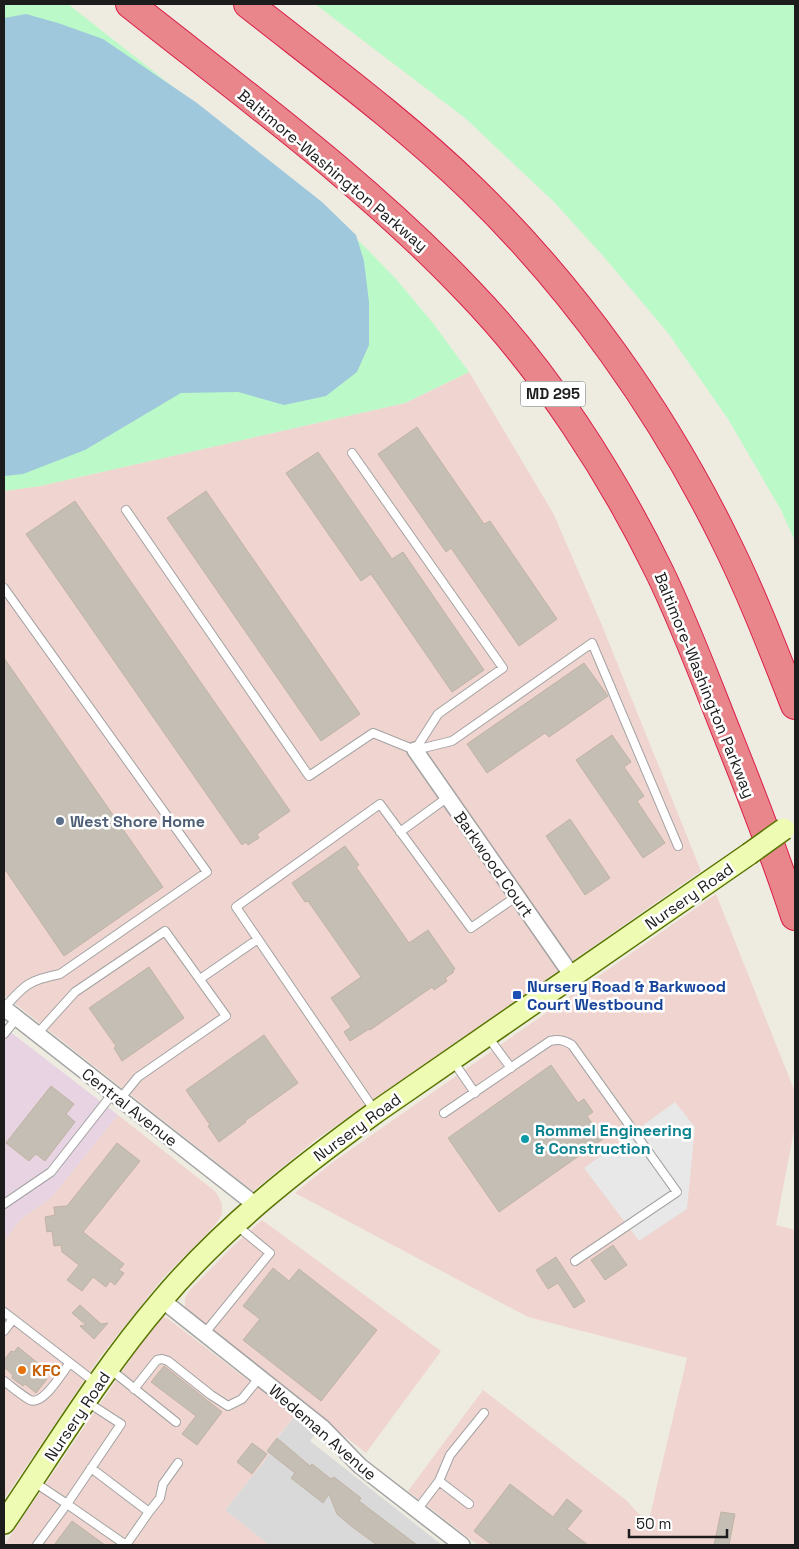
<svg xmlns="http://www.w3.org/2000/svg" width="799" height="1549" viewBox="0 0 799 1549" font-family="'Space Grotesk',sans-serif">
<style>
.residential{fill:#dad9d9}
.commercial{fill:#f0d4cf}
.industrial{fill:#e7d3e1}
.park{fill:#bbfac8}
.parking{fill:#e8e8e8}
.water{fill:#a0c8dd}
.building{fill:#c5beb4;stroke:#c0b3a3}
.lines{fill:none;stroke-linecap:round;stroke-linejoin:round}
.lane-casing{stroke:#a3a3a3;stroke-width:10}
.street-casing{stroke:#a3a3a3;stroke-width:18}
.secondary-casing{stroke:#597402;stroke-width:24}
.highway-casing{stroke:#da1f48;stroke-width:30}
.lane{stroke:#fff;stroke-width:8}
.street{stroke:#fff;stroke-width:15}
.secondary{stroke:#eefbb2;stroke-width:21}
.highway{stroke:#e8868c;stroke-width:28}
.secondary-bridge-casing{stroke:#597402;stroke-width:24;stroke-linecap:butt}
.secondary-bridge{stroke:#eefbb2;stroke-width:21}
.service-dot{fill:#5c6f8a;stroke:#fff;stroke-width:2}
.transit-dot{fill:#1a4fb4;stroke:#fff;stroke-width:2}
.culture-dot{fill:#0f9aa8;stroke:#fff;stroke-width:2}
.food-dot{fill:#e8710a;stroke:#fff;stroke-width:2}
.labels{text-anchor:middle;stroke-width:5;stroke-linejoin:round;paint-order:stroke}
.shield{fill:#fff;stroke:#606060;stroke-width:1}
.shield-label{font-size:15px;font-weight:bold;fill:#1c1c1c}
.street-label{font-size:16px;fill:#1c1c1c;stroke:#fff}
.service-label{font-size:16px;font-weight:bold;fill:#4e5e75;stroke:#fff;text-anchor:start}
.transit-label{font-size:16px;font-weight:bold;fill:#164399;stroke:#fff;text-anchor:start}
.culture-label{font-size:16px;font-weight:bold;fill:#0d838f;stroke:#fff;text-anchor:start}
.food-label{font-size:16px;font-weight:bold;fill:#c56008;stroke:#fff;text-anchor:start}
</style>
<rect width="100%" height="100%" fill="#eeebe1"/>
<path class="residential" d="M295 1416 316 1433 310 1441 442 1545H269L225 1510 269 1455 266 1452Z"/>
<path class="commercial" d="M469 372 553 513 601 623 701 871 314 1141 253 1191 4 995V491L40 486 405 403Z
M716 894 795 1092V1125L776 1225 795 1230V1545H478L408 1491 483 1390 626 1500 648 1524 687 1358 528 1317 295 1193 333 1162Z
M118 1115 216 1192 222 1204V1214L215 1225 162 1279 100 1357 4 1499V1241L21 1219 51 1198Z
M262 1220 441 1351 366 1453 191 1316 185 1307V1298L190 1290 233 1246Z
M162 1317 167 1318 295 1416 266 1451 269 1455 225 1510 269 1545H4L157 1320Z"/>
<path class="industrial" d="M4 1027 118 1115 51 1198 21 1219 4 1241Z"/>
<path class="park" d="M4 4H68L252 149 311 196 365 247 396 279 432 322 469 372 405 403 40 486 4 491Z
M315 4H795V541L781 510 728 419 668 333 604 257 554 202 465 118Z"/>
<path class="parking" d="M675 1102 695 1127 687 1209 639 1241 584 1168Z"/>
<path class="water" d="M26 14 58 23 103 39 197 103 322 202 356 235 364 261 369 302V345L357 372 326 396 284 405 238 392 181 393 85 450 23 474 4 476V18Z"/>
<path class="building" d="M417 427 484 524 490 521 557 619 519 646 451 548 446 552 378 454Z
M318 452 392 559 403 552 484 670 452 692 371 574 361 581 286 473Z
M206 491 360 714 321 741 167 518Z
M75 501 290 811 257 834 259 838 248 845 246 842 242 845 26 534Z
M4 658 163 887 64 956 4 868Z
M584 663 608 696 549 737 545 733 487 773 467 744Z
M612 735 631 762 624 767 644 796 637 801 665 843 643 858 576 760Z
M570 819 610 878 585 895 546 836Z
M345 846 359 865 356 867 409 943 428 930 455 969 452 971 454 972 445 978 447 981 434 990 432 987 370 1030 369 1029 350 1041 344 1032 351 1027 331 998 361 977 308 901 305 902 292 883Z
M149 967 184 1018 122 1061 114 1048 116 1046 89 1008Z
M264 1035 298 1083 245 1121 246 1122 219 1142 208 1126 210 1125 186 1090Z
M551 1065 578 1103 584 1099 593 1112 587 1116 603 1139 499 1212 448 1138Z
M51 1086 74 1104 66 1114 75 1122 45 1161 36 1154 29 1161 6 1143Z
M117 1143 140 1161 83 1232 124 1264 119 1270 124 1273 115 1285 110 1281 106 1287 93 1277 82 1291 67 1280 79 1265 62 1252 61 1245 54 1246 52 1231 47 1232 45 1217 55 1215 54 1207 67 1206Z
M613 1245 627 1265 605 1280 591 1260Z
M556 1257 585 1301 574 1308 558 1283 548 1289 536 1270Z
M273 1268 289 1281 299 1269 377 1330 321 1401 243 1340 260 1319 243 1306Z
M80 1305 101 1324 108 1323 94 1339 80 1326 86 1325 72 1313Z
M18 1347 39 1364 35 1369 47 1379 36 1393 25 1384 23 1386 12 1378 13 1375 4 1367V1360L11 1351 14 1352Z
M164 1366 222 1412 197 1445 182 1434 196 1416 151 1382Z
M277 1438 310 1466 312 1464 331 1479 334 1477 361 1498 359 1501 417 1545H377L351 1526 337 1514 329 1494 323 1503 291 1478 295 1473 267 1451Z
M252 1443 267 1454 252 1474 237 1462Z
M510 1484 553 1517 567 1499 582 1511 567 1529 588 1545H492L474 1531Z
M721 1512 735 1514 729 1545H714Z
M72 1521 105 1545H54Z"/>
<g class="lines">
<defs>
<path id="lane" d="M352 453 503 668 438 714 415 750
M126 510 309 776 373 733 415 750 452 741 592 643 678 846
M4 588 207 872 60 974C30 980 25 984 4 1008
M400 832 448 797
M200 979 258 939
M4 1034 17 1018
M37 1034 75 992 165 931 226 1016 138 1077 120 1099
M488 1037 511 1068
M453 1061 475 1093
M375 1111 236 907 380 804 471 928 517 896
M444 1113 550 1041C559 1039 564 1040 572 1045L677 1192 575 1261
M4 1204 51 1172 113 1093
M4 1312 96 1383
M4 1331 13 1319
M204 1334 270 1253 236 1225
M110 1369 176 1422
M4 1381C12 1387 21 1395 30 1400 43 1406 62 1373 69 1364
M134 1389 157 1360 162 1359 168 1361 211 1395 228 1406 242 1399 260 1377
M87 1402 121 1424 67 1504 126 1545
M91 1468 149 1512 160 1498 163 1484 178 1463
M439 1481 469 1504
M34 1482 67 1504 37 1545
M417 1510 439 1481 450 1455 484 1413
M126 1545 149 1512"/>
<path id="street" d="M415 750 573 977
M4 1008 257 1206
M162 1300 322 1427 360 1466 462 1545"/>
<path id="secondary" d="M4 1523C55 1448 102 1370 161 1301 222 1228 299 1168 376 1112L749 854"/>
<path id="highway" d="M130 4C246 96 368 185 470 293 546 372 611 473 659 571 685 624 706 681 728 736 752 796 775 855 795 916
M248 4C324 64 403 122 472 189 575 289 661 410 724 538 751 592 773 649 795 705"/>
</defs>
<use href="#lane" class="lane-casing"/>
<use href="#street" class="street-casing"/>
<use href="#secondary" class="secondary-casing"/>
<use href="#highway" class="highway-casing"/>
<use href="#lane" class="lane"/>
<use href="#street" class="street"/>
<use href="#secondary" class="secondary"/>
<use href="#highway" class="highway"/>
<defs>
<path id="secondary-bridge" d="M749 854 784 829"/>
</defs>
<use href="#secondary-bridge" class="secondary-bridge-casing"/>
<use href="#secondary-bridge" class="secondary-bridge"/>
</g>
<circle class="service-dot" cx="60" cy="821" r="5"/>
<rect class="transit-dot" x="512" y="990" width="10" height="10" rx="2.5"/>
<circle class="culture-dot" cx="525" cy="1139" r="5"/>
<circle class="food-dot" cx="22" cy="1370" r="5"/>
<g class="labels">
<rect class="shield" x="520.5" y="381.5" width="65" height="25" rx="4"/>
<g class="shield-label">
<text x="553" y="399">MD 295</text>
</g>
<g class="street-label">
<text transform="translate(333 170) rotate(40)" y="6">Baltimore-Washington Parkway</text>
<text transform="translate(705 685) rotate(68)" y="6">Baltimore-Washington Parkway</text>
<text transform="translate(494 864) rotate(55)" y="6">Barkwood Court</text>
<text transform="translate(689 896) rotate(-35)" y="6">Nursery Road</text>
<text transform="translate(130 1107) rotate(38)" y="6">Central Avenue</text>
<text transform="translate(357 1127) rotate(-36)" y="6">Nursery Road</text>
<text transform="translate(77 1416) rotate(-56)" y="6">Nursery Road</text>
<text transform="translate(323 1432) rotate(41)" y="6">Wedeman Avenue</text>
</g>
<g class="service-label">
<text x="70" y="827">West Shore Home</text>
</g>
<g class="transit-label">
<text x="527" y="992">Nursery Road &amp; Barkwood<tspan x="527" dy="18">Court Westbound</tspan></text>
</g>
<g class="culture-label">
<text x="535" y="1136">Rommel Engineering<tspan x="535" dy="18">&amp; Construction</tspan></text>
</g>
<g class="food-label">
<text x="32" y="1376">KFC</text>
</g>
</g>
<rect width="799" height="1549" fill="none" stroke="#1c1c1c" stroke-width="10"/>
<path d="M629 1529v8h98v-8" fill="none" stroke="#1c1c1c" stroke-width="2.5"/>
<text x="636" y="1529" font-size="15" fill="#1c1c1c" stroke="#ffffff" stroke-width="4" paint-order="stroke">50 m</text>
</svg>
